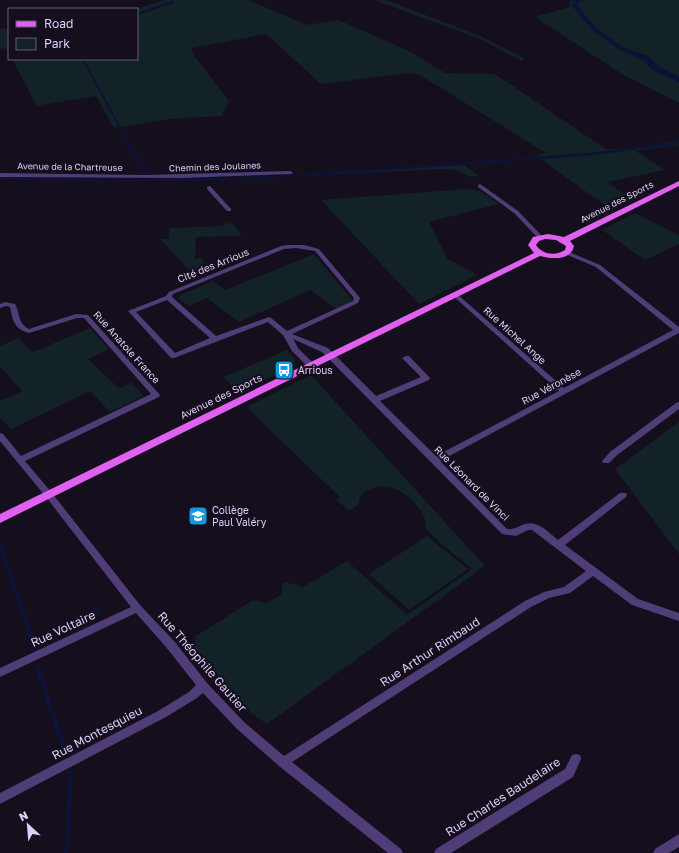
<svg xmlns="http://www.w3.org/2000/svg" width="679" height="853" font-family="'Golos Text',sans-serif">
	<rect width="100%" height="100%" fill="#150e1d"/>
	<!-- green -->
	<path fill="#122227" d="M164,0h85l58,25 32,-5 72,32 34,21 50,1 111,75 24,-1 49,-7v4l-43,6 29,19 -57,12 24,18 -22,9 -75,-54 11,-2 -126,-78 -12,-2 -87,11 -55,-50 -74,14 1,6 36,47 -7,15 -53,3 -55,9 -18,-32 -59,10 -25,-47h125l-1,-50z
		M374,0h12l92,35 46,23 -2,3 -42,-22z
		M571,0h108v79l-4,1 4,2v21l-57,-29 -87,-57 35,-10 -1,-4z
		M9,28v26l-3,-6 -6,1v-20z
		M464,165l15,11 -9,1 -14,-7 -14,-1 -144,7 -1,-1z
		M467,189l13,2 19,13 -70,18 18,36 30,17 -58,29 -98,-104z
		M635,213l44,22v9l-34,16 -43,-30z
		M232,223l10,13 -46,1 -1,22h8l1,13 -12,1 -32,-34h9v-11l56,-2v-2z
		M314,254l38,46 -2,3 -14,6 -26,-19 -71,32 -32,-24 -18,8 -11,-8 2,-3 33,-14 12,9z
		M90,328l19,21 -21,10 31,29 12,-5 13,13 -34,16 -20,-21 -79,38 -11,-11v-17l22,-10 -22,-25v-20l18,-8 15,14z
		M287,350l8,9v7l-57,26 -15,-15z
		M311,375l174,191 -218,158 -16,-11 -56,-65 1,-12 57,-36 14,3 15,-9v-9l3,-3 18,5 44,-26 60,54 65,-46c-13,-12 -33,-25 -44,-38 -3,-4 -2,-10 -4,-15 -2,-3 -5,-8 -7,-10 -11,-14 -31,-26 -49,-16 -6,3 -9,6 -9,14l-9,7 -14,-11 4,-3 -94,-90z
		M679,422v132l-64,-85z
		M427,536l41,33 -59,41 -40,-36z"/>
	<!-- water -->
	<path fill="#0d1237" d="M297,175l1,1 -91,5 -102,1 1,-2 103,-2z
		M96,607l5,8 -20,9 -5,-8z"/>
	<g fill="none" stroke-linecap="round" stroke-linejoin="round">
		<!-- stream-far3 -->
		<path stroke="#0d1237" stroke-width="2" d="M137,14l36,-12
			M83,59l36,67
			M120,129l7,11"/>
		<!-- stream-far2 -->
		<path stroke="#0d1237" stroke-width="2.5" d="M126,139l22,36
			M294,176l297,-22 88,-11
			M0,178l109,3"/>
		<!-- stream-far1 -->
		<path stroke="#0d1237" stroke-width="3.5" d="M0,546l3,7"/>
		<!-- stream -->
		<path stroke="#0d1237" stroke-width="4.5" d="M2,552l25,70 6,29
			M37,666l29,88
			M65,853l3,-12 2,-70"/>
		<!-- canal -->
		<path fill="#0d1237" fill-rule="evenodd" d="M575,0h6l-4,5 20,24 27,19 25,8 9,10 21,11v5l-27,-12 -9,-10 -23,-10 -27,-19 -22,-26z"/>
		<!-- street -->
		<path fill="#4f3d78" fill-rule="evenodd" d="M290,171l3,2 -1,1 -111,4 -181,-1v-4l145,2z
			M480,184l38,27 24,25v2h-4l-24,-25 -36,-26v-2z
			M209,186l2,1 20,22v2h-4l-20,-22v-2z
			M288,245h16l15,4 41,49 -2,5 -66,31 36,14 48,48 45,-19 -19,-19 4,-2h3l21,22 -1,2 -49,21 56,55 123,-65 -107,-96 -1,-1 1,-1h4l108,95 109,-58 -77,-63 -31,-13v-2h4l31,13 79,62v6l-239,128 67,68c8,1 11,-3 18,-5 13,-4 24,9 33,16l62,-47h6l1,2 -1,2 -61,48 73,54 41,14v8l-47,-16 -39,-29 -23,17 -21,5 -18,9 -239,155 109,87 2,4h-15l-109,-87 -43,-38 -33,-35 -6,5 -31,19 -166,87v-11l158,-82 31,-19 7,-7 -30,-38 -30,-34 -136,64v-9l131,-61 -85,-110 -46,-56v-8l3,1 18,22 130,-62 -67,-76h-7l-48,15c-15,-4 -16,-12 -19,-26l-4,-1 -6,2v-4l5,-2 10,2c5,9 3,20 14,25l47,-15 12,1 72,80 -1,2 -134,64 27,32 88,112 34,36 33,42 37,39 40,34 241,-155 19,-9 20,-5 22,-16 -54,-41h-4l-12,6 -14,-2 -180,-182 -29,-13 5,9 17,17 -1,2h-6l-16,-16 -9,-16 -15,-13 -94,36h-3l-43,-47 38,-15 3,-4 112,-46zM296,248l19,3 39,47 -1,3 -66,30 -16,-13 -2,-1 -53,19 -44,-39 1,-3 111,-45zM167,300l43,38 -35,15 -39,-41z
			M679,402v7l-63,47 -7,7h-6l-1,-2 8,-9 66,-49z
			M576,754l4,1 1,4 -8,18 -122,76h-17l2,-4 129,-80 7,-14z
			M679,834v13l-10,6h-16l2,-4z"/>
		<!-- primary -->
		<path fill="#e060f0" fill-rule="evenodd" d="M679,181v5l-109,55 4,5c-3,15 -23,13 -34,10l-540,267v-9l534,-261 -6,-8 5,-8 15,-3 16,3zM545,239l11,1 10,6 -1,4c-9,6 -23,5 -29,-5l3,-4z"/>
	</g>
	<!-- icons -->
	<defs>
		<symbol id="bus-square" viewBox="-11 -11 22 22"><rect x="-9" y="-9" width="18" height="18" rx="4" fill="#1597e0" stroke="#150e1d"/><path d="M-5-6H5V4H4V6H2V4H-2V6H-4V4H-5ZM-3.5-4V0h7V-4ZM-3.5 1.2v1.5H-2V1.2ZM2 1.2v1.5H3.5V1.2Z" fill="#fff"/></symbol>
		<symbol id="school-square" viewBox="-11 -11 22 22"><rect x="-9" y="-9" width="18" height="18" rx="4" fill="#1597e0" stroke="#150e1d"/><path d="M0-5L7-2L0 1L-7-2ZM-4 1L0 2.5L4 1V4Q0 6-4 4Z" fill="#fff"/></symbol>
	</defs>
	<g fill-rule="evenodd">
		<use href="#bus-square" x="273" y="359" width="22" height="22"/>
		<use href="#school-square" x="187" y="505" width="22" height="22"/>
	</g>
	<g text-anchor="middle" stroke-width="4" stroke-linejoin="round" paint-order="stroke">
		<!-- far-street labels -->
		<g font-size="9" fill="#dfcffa" stroke="#150e1d">
			<text transform="translate(70 167) rotate(1)" y="3">Avenue de la Chartreuse</text>
			<text transform="translate(215 167) rotate(-2)" y="3">Chemin des Joulanes</text>
			<text transform="translate(617 202) rotate(-27)" y="3">Avenue des Sports</text>
		</g>
		<!-- street labels -->
		<g font-size="10" fill="#dfcffa" stroke="#150e1d">
			<text transform="translate(213 265) rotate(-22)" y="4">Cité des Arrious</text>
			<text transform="translate(515 335) rotate(42)" y="4">Rue Michel Ange</text>
			<text transform="translate(127 347) rotate(48)" y="4">Rue Anatole France</text>
			<text transform="translate(551 386) rotate(-28)" y="4">Rue Véronèse</text>
			<text transform="translate(221 396) rotate(-26)" y="4">Avenue des Sports</text>
			<text transform="translate(472 483) rotate(45)" y="4">Rue Léonard de Vinci</text>
		</g>
		<!-- poi labels -->
		<g font-size="10" fill="#dfcffa" stroke="#150e1d" text-anchor="start">
			<text x="298" y="374">Arrious</text>
			<text x="212" y="514">Collège<tspan x="212" dy="12">Paul Valéry</tspan></text>
		</g>
		<!-- near-street labels -->
		<g font-size="12" fill="#dfcffa" stroke="#150e1d">
			<text transform="translate(63 629) rotate(-25)" y="4">Rue Voltaire</text>
			<text transform="translate(430 652) rotate(-33)" y="4">Rue Arthur Rimbaud</text>
			<text transform="translate(202 662) rotate(49)" y="4">Rue Théophile Gautier</text>
			<text transform="translate(97 733) rotate(-28)" y="4">Rue Montesquieu</text>
			<text transform="translate(503 797) rotate(-33)" y="4">Rue Charles Baudelaire</text>
		</g>
	</g>
	<!-- legend -->
	<rect x="8" y="8" width="130" height="52" fill="#150e1d" stroke="#665b75"/>
	<rect x="16" y="21" width="20" height="6" fill="#e060f0" stroke="#665b75"/>
	<text x="44" y="28" font-size="12" fill="#dfcffa">Road</text>
	<rect x="16" y="38" width="20" height="12" fill="#122227" stroke="#665b75"/>
	<text x="44" y="48" font-size="12" fill="#dfcffa">Park</text>
	<!-- north arrow -->
	<g transform="translate(28 825) rotate(334)" stroke="#150e1d" stroke-width="3" paint-order="stroke">
	<path d="M0-3L7 15L0 10L-7 15Z" fill="#dfcffa"/>
	<text y="-6" font-size="11" font-weight="bold" text-anchor="middle" fill="#dfcffa">N</text>
	</g>
</svg>
